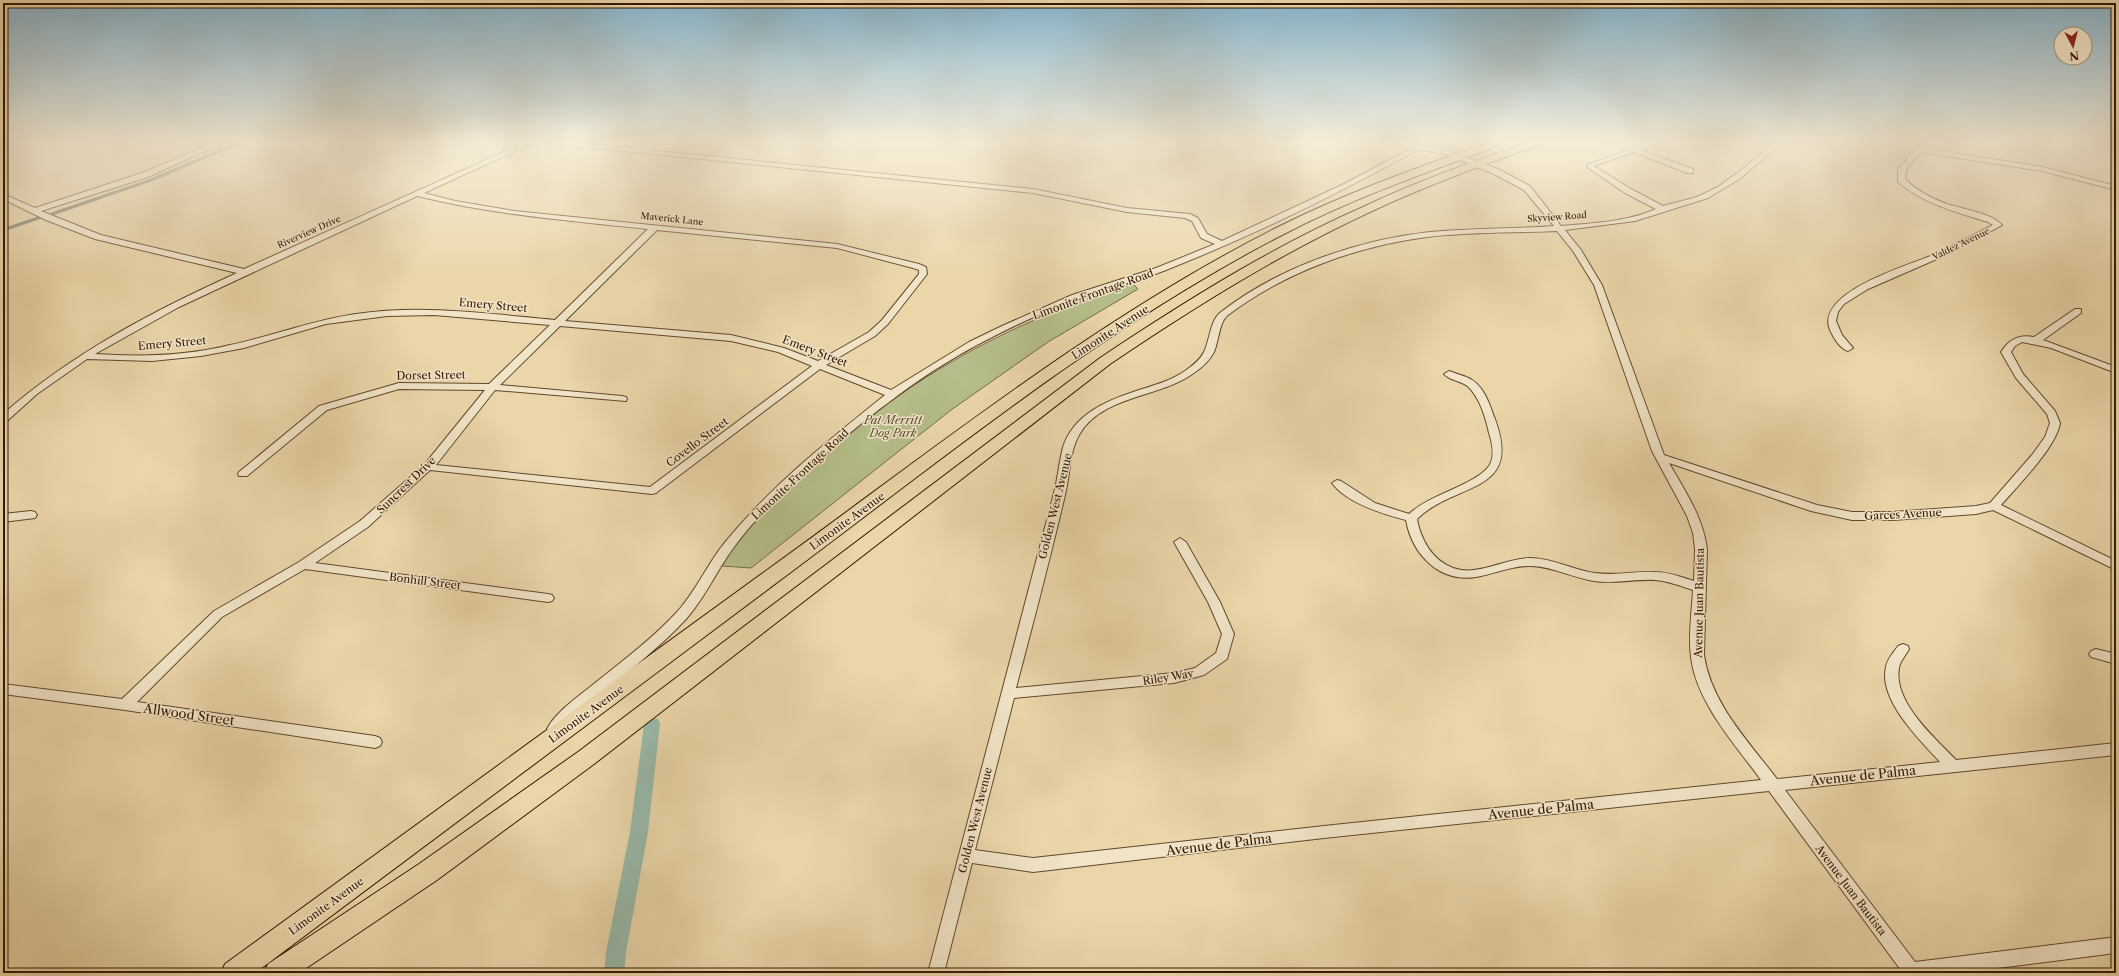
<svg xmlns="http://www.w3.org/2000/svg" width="2119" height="976" font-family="'Libre Caslon Text',serif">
	<rect width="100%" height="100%" fill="#ead6a9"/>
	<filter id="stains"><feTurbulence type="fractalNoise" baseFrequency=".005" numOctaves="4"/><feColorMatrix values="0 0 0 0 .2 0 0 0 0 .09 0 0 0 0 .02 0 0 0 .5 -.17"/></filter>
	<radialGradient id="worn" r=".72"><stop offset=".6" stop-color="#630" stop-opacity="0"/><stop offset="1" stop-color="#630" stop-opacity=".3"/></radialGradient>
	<!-- green -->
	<path fill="#b5be8a" stroke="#746c46" d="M1132,283l6,6 -90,53 -97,68 -200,158 -29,-2c19,-35 50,-64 80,-91 26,-23 52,-47 81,-68 75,-56 160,-95 249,-124z"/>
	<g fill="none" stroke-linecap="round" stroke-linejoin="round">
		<!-- stream -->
		<path stroke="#6f7967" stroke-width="3" d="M52,214l99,-34 92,-39
			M3,230l38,-13"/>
		<!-- canal -->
		<path fill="#98b9aa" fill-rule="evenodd" d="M652,718l6,1 2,5 -12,108 -22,120 -2,21h-20l2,-21 24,-120 14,-108 2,-5z"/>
		<defs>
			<path id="street" d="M219,141h8l-79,36 -107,34 60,24 143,34 284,-128h8l-1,1 -111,51 31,8 59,10 323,33 82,20 7,3 1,7 -39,50 -13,12 -49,29 65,25 78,-48 33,-16 70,-31 84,-27 59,-24 -14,-6 -9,-17 -7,-3 -58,-6 -94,-19 -459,-47 -16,-4 -1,-1 476,48 94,19 63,6 8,4 9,16 15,7 124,-58 70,-37h13l17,4 52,19 32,17 31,40c32,-3 66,-4 95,-17l-31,-16 -38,-26v-2l66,-24h8l-1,1 -20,8 53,19v4h-6l-53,-21 -40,14 37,23 32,17 34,-9 21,-10 26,-19 32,-27h7l-42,37 -33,20 -73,23 -70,9 16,20 21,35 62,170 153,50 35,7h41l83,-6 14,-3 42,-48 13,-18 5,-14 -3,-9 -31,-36 -15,-26c8,-13 18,-18 33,-15l41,-28h6v4l-38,27 73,27v6l-65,-25 -29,-6 -7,4 -4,6 12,22 32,37 5,12c-3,23 -43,64 -59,82l115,56v9l-123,-60 -17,4 -83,6h-41l-41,-9 -142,-48c16,28 34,54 38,86l-3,106c7,48 44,86 73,124l163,-17c-20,-22 -62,-62 -54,-95 1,-8 8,-15 12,-21l5,-2 5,2 1,3c-3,6 -9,12 -10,19 -6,34 36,70 57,92l160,-17v12l-331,35 130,172 201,-25v16l-158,20h-55l-134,-182 -445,47 -291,34 -61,-9 -28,110h-16l126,-480c4,-15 5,-31 9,-46 11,-33 43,-46 73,-56 16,-5 34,-10 49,-20 7,-5 15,-11 19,-19 6,-12 6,-32 17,-40 58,-45 136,-72 209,-80 41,-4 82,-3 124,-6l-30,-36 -32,-17 -50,-20 -25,-3c-81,45 -165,86 -251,120 -28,11 -58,18 -87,29 -35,12 -70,29 -102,46 -62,33 -117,78 -169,124 -26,24 -53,49 -74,78 -17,23 -28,49 -47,71 -31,34 -70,62 -106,91 -9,8 -19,28 -32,24l-2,-4c9,-17 28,-30 43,-42 30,-24 61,-47 87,-75 20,-22 31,-50 50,-72 46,-56 102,-100 158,-145l-65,-26 -164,124 -4,1 -222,-24 -62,57 -53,36 233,31 4,1 2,3 -2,3 -4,1 -243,-33 -83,48 -85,85 238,34 5,2 2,4 -2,4 -5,2 -250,-38 -122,-16v-10l119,15 92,-88 85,-49 61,-41 64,-56 61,-75 -86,-1 -72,21 -80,66h-8l-1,-2 1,-2 80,-66 80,-23 90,1 61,-59 -116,-10 -47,1 -61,8 -82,24 -43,8 -49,5 -65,-2 -50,35 -30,27 -4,1v-8c70,-61 150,-103 234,-141l-142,-34 -49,-19 -43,-21v-5l32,14 107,-35zM417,196c77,19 154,25 231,33l-93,91c-66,-6 -133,-16 -199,-6 -43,6 -83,22 -126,31 -44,11 -90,12 -135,9l84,-47zM657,230l180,18 76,20 6,2v4l-37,46 -13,12 -51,29 -34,-13 -53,-13 -166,-14zM1557,231l16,20 21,34 58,166 35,65 6,17 2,16 -1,32c-13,-4 -25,-9 -38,-9 -21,-1 -41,4 -61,1 -22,-3 -42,-15 -65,-15 -25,0 -53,19 -77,10 -21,-8 -32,-28 -36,-49 39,-38 106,-24 78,-100 -5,-13 -10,-31 -23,-39 -6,-4 -13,-5 -20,-8l-3,-1 -5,3c7,8 21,6 28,17 9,11 14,28 17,42 3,9 6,24 0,33 -14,19 -59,28 -80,48l-34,-11 -34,-22 -4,-1 -5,3c14,20 51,31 74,37 6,34 33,63 70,57 19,-3 37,-12 56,-11 22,1 41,12 62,15 20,3 41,-2 61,-1 13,1 26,6 38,10 -1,21 -5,45 -2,67 5,45 44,87 70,123l-437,46 -291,32 -58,-8 39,-152 160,-15 30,-8 23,-16 7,-25 -14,-32 -34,-60 -6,-4 -6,4 34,60 14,32 -6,19 -21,15 -21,5 -158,15c17,-64 34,-129 49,-193 5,-19 4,-42 14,-60 22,-39 78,-37 112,-60 9,-6 18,-13 23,-23 5,-11 5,-30 14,-37 57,-43 129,-69 199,-78 43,-5 87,-4 130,-6zM560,326l171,15 47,11 34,14 -162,121 -214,-22 59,-75 131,11 1,-2 -1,-2 -4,-1 -122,-11z
				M1865,141h13l164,26 74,19v4l-74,-19 -121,-19 -15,18 -1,9c12,12 26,19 42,25 16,5 44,9 55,21l-56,30 -78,34 -24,15 -6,8 -2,9 6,14 11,13 -5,3c-7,-2 -13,-11 -16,-17 -24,-40 75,-68 101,-79 20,-9 40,-20 60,-30l-5,-3c-32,-10 -64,-18 -90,-40v-12l16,-20z
				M31,511l4,1 2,3 -2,3 -32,4v-8z
				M2096,649l20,5v10l-25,-7 -2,-3 2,-3z"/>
			<path id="primary" d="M1493,141h14l-1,2c-76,28 -153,55 -224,92 -180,93 -338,223 -499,343 -176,132 -352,263 -528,395h-34l4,-9c183,-133 366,-266 549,-399 162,-117 321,-245 500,-336 71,-36 145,-62 219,-88z
				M1532,141h14l-1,2c-59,21 -118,42 -175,69 -91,42 -177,96 -260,152l-516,400 -157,116 -138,93h-35l4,-9 151,-100 159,-112 522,-394c84,-56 170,-110 263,-151 55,-26 112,-46 169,-66z"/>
		</defs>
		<!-- street casing -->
		<use href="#street" stroke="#60482c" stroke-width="2"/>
		<!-- primary casing -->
		<use href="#primary" stroke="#321903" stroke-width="2"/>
		<!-- street -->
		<use href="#street" fill="#f1e4c7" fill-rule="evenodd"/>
		<!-- primary -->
		<use href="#primary" fill="#ead6a9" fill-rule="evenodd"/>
	</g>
	<!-- sky -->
	<linearGradient id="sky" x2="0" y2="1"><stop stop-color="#88b6cf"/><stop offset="0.51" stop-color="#f6edd8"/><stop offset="1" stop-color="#f6edd8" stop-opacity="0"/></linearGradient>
	<rect width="2119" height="277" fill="url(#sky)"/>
	<g text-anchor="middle" stroke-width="3" stroke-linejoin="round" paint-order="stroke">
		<!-- far-street labels -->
		<g font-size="9" fill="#321903" stroke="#f1e4c7">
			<text transform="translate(1557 217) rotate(-4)" y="3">Skyview Road</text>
			<text transform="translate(672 219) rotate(6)" y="3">Maverick Lane</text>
			<text transform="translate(309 232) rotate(-24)" y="3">Riverview Drive</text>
			<text transform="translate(1961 244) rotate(-26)" y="3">Valdez Avenue</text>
		</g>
		<!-- street labels -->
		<g font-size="11" fill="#321903" stroke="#f1e4c7">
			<text transform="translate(1093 294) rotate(-20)" y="4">Limonite Frontage Road</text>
			<text transform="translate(493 305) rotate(5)" y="4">Emery Street</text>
			<text transform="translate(1110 332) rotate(-33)" y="4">Limonite Avenue</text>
			<text transform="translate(172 343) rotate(-5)" y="4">Emery Street</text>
			<text transform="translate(815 351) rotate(21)" y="4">Emery Street</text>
			<text transform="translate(431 375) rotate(-1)" y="4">Dorset Street</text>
			<text transform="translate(697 442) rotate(-37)" y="4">Covello Street</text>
			<text transform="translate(800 474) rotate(-43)" y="4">Limonite Frontage Road</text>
			<text transform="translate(406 485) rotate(-44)" y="4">Suncrest Drive</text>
			<text transform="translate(1055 506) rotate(-76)" y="4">Golden West Avenue</text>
			<text transform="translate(1903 514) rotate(-3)" y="4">Garces Avenue</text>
			<text transform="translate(847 521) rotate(-36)" y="4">Limonite Avenue</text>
			<text transform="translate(425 581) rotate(7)" y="4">Bonhill Street</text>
			<text transform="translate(1699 603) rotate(-89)" y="4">Avenue Juan Bautista</text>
			<text transform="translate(1168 677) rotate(-9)" y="4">Riley Way</text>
			<text transform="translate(586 714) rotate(-36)" y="4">Limonite Avenue</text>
			<text transform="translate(975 820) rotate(-76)" y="4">Golden West Avenue</text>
			<text transform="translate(1851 890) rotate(53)" y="4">Avenue Juan Bautista</text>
			<text transform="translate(326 906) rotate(-36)" y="4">Limonite Avenue</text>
		</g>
		<!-- park labels -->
		<g font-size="11" font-style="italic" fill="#594b2c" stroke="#f1e4c7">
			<text x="893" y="424">Pat Merritt<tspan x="893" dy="13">Dog Park</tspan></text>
		</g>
		<!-- near-street labels -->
		<g font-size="13" fill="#321903" stroke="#f1e4c7">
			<text transform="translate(189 714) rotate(8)" y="5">Allwood Street</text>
			<text transform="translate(1863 775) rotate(-6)" y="5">Avenue de Palma</text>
			<text transform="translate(1541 809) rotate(-6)" y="5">Avenue de Palma</text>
			<text transform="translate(1219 844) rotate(-7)" y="5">Avenue de Palma</text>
		</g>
	</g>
	<!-- margin -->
	<rect width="2119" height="976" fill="none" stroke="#ead6a9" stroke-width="16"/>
	<rect x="4" y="4" width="2111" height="968" fill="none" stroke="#321903" stroke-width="2"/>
	<rect x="8" y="8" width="2103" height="960" fill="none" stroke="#321903"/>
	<!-- north arrow -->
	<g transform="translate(2073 46) rotate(173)"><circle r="19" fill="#f1e4c7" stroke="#a59379"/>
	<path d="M0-3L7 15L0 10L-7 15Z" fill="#8f2418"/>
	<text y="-6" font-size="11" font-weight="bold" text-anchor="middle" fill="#321903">N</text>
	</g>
	<rect width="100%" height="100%" filter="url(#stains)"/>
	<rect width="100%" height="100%" fill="url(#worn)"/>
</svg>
